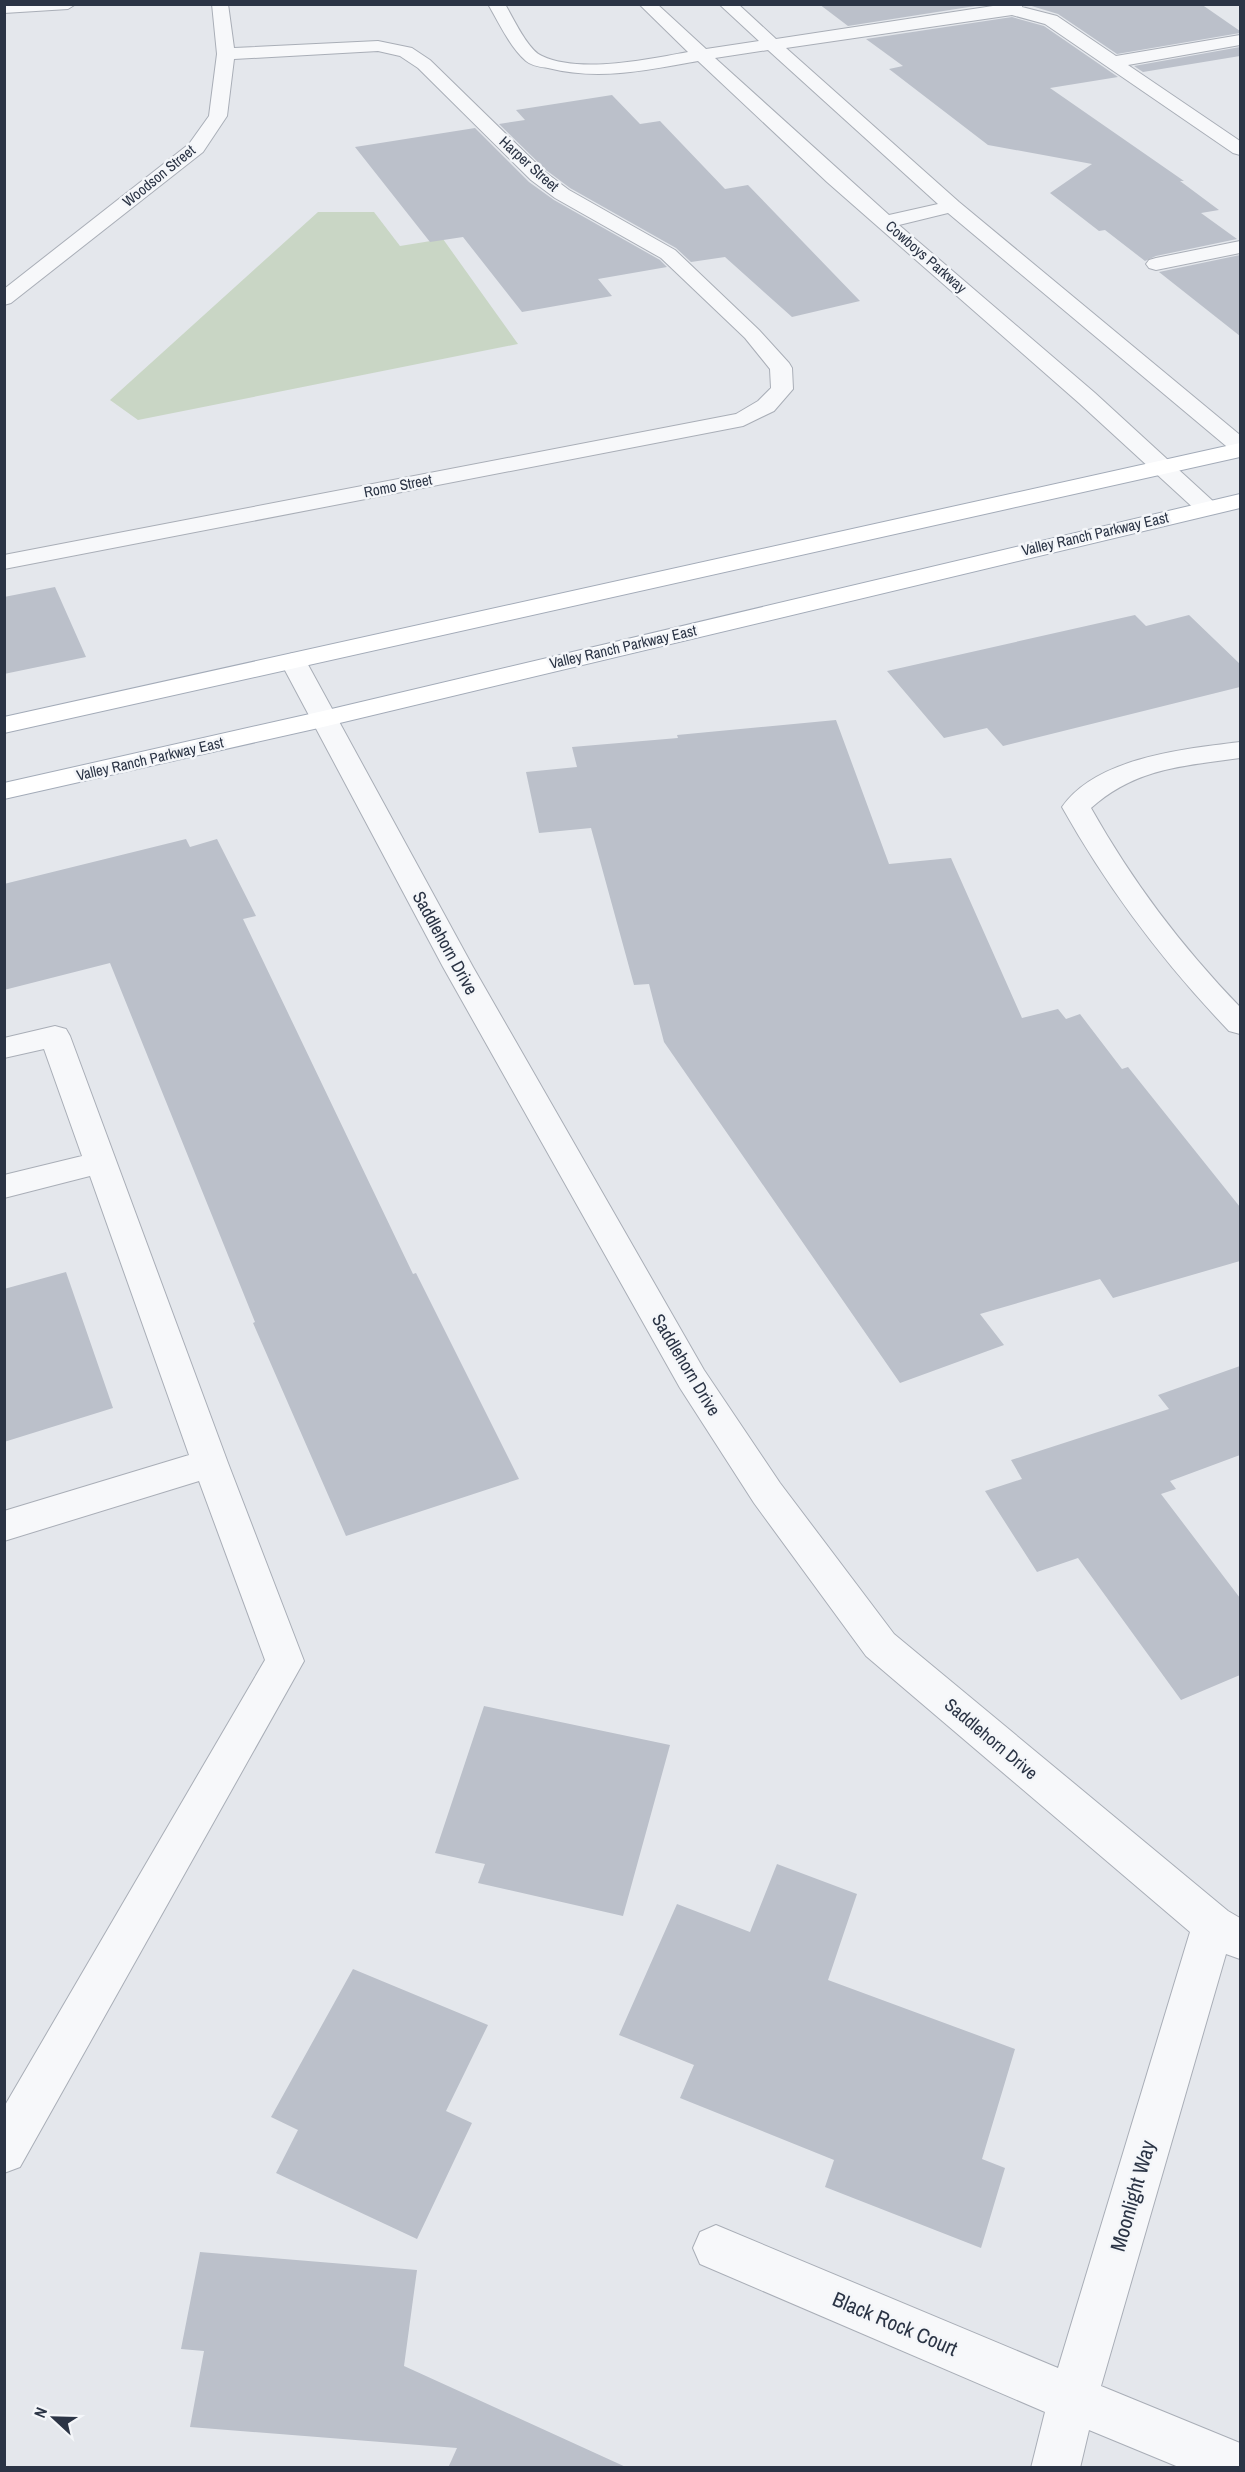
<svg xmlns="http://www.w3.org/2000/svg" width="1245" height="2472" font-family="'Archivo Narrow',sans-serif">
	<rect width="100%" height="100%" fill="#e4e7ec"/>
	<!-- green -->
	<path fill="#c9d6c5" d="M318,212h56l26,34 43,-7 75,105 -380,76 -28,-20z"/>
	<!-- building -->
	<path fill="#bbc0ca" d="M819,4h169l-140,22z
		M1025,4h176l39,27v2l-123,21 -59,-40z
		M1012,17l32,9 74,51 -68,11 134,93h-4l39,29 -18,3 36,26 -81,17 -11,5 -40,-31 -6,1 -49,-38 42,-29 -104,-19 -99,-76 14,-3 -37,-27z
		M1240,47v9l-97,16 -9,-6z
		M612,95l28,29 20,-3 65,68 23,-4 112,116 -68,16 -67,-60 -34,5 -15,-14 -106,-60 -24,-18 -47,-46 26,-4 -9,-10z
		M475,128l54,54 25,18 106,60 7,7 -69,12 14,17 -90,16 -59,-75 -33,5 -75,-95z
		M1240,255v81l-81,-64z
		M55,587l31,70 -82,17v-77z
		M1135,615l11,11 43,-11 51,49v23l-237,59 -16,-18 -43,10 -57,-67z
		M836,720l53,144 62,-6 71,160 36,-9 8,10 14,-5 42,55 6,-2 112,140v54l-127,37 -13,-19 -120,35 24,31 -104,38 -236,-341 -15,-58 -15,1 -43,-157 -52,5 -13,-61 51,-5 -5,-20 106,-9 -1,-3z
		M186,839l4,8 27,-8 39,77 -13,3 170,355 3,-1 103,206 -173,57 -93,-213 2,-1 -145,-359 -106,27v-106z
		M66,1272l47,136 -109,34v-153z
		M1240,1366v89l-70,26 6,8 -15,5 79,104v77l-59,25 -103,-142 -41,14 -52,-81 37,-12 -11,-19 158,-51 -11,-14z
		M484,1706l186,39 -47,171 -145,-33 7,-19 -50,-11z
		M777,1864l80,30 -29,86 187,69 -33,110 23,9 -24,80 -156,-61 9,-27 -154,-62 14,-33 -75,-30 58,-131 73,28z
		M353,1969l135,56 -42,86 26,12 -55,116 -141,-66 22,-43 -27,-13z
		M200,2252l217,18 -13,96 224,102h-180l9,-20 -267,-21 14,-76 -23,-2z"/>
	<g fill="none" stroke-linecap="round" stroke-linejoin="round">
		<defs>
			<path id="minor" d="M4,4h72l-8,5 -64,4z
				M212,4h16l6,44 144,-7 34,7 18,12 115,112 24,18 106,60 84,80 30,33 3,5 1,21 -19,22 -31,15 -739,143v-14l732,-141 22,-13 13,-13 -1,-19 -25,-31 -84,-80 -106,-60 -24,-18 -113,-112 -18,-12 -22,-5 -144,8 -7,57 -24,36 -192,151 -7,2v-16l185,-145 20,-28 8,-62z
				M488,4h17c8,14 23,46 37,52 38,18 107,3 146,-4l-49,-48h18l49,45 53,-8 -40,-37h19l38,35 230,-35h17l-1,3 35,9 59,40 124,-21v10l-112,20 112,76v14l-7,-2 -188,-129 -33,-9 -226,33 173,154 281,233v18l-8,-2 -284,-238 -49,12 196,168 120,110 4,5 -4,5 -8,2 -8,-2 -120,-110 -252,-221 -129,-121c-50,9 -99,20 -150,7 -7,-1 -16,-2 -22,-7 -16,-14 -27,-38 -38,-57zM768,50l170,154 -49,11 -174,-157z
				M1240,241v12l-84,17 -7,-2 -3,-4 3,-4 7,-2z
				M293,653l9,3 4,5 167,306 231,403 76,113 114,151 334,277 12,7v41l-14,-5 -125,432 139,57v25h-59l-92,-38 -9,38h-49l14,-56 -345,-148 -7,-16 7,-16 16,-7 342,143 132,-436 -324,-276 -112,-153 -74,-115 -237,-421 -163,-306 4,-5z
				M1240,742v16c-57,8 -104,10 -149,50 41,73 91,139 149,199v27l-11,-3c-65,-68 -121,-142 -167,-224 35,-50 123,-58 178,-65z
				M55,1026l11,3 4,7 158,427 76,198 -284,506 -16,6v-66l261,-447 -66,-179 -195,60v-30l185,-56 -99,-279 -86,22v-23l78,-19 -38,-107 -40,9v-20z"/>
			<path id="major" d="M1240,443v14l-1236,276v-16z
				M1240,494v14l-917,219 -319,72v-16l319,-72z"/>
		</defs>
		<!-- minor casing -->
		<use href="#minor" stroke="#a9aeb7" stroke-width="2"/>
		<!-- major casing -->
		<use href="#major" stroke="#a3abb8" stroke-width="2"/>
		<!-- minor -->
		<use href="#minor" fill="#f7f8fa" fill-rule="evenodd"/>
		<!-- major -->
		<use href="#major" fill="#fff" fill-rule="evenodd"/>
	</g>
	<g text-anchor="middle" stroke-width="5" stroke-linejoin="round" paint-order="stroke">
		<!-- far-street labels -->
		<g font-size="15" fill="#2b3445" stroke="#f4f6f9">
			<text transform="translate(529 164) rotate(42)" y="5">Harper Street</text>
			<text transform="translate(159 176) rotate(-39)" y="5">Woodson Street</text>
			<text transform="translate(926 257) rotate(41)" y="5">Cowboys Parkway</text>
			<text transform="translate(398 486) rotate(-11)" y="5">Romo Street</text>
			<text transform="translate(1095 534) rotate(-13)" y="5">Valley Ranch Parkway East</text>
			<text transform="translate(623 647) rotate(-13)" y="5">Valley Ranch Parkway East</text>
			<text transform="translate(150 759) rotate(-13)" y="5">Valley Ranch Parkway East</text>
		</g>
		<!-- street labels -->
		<g font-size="18" fill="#2b3445" stroke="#f4f6f9">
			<text transform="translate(445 943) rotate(61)" y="6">Saddlehorn Drive</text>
			<text transform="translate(686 1365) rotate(59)" y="6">Saddlehorn Drive</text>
			<text transform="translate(991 1739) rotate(40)" y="6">Saddlehorn Drive</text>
		</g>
		<!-- near-street labels -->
		<g font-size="21" fill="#2b3445" stroke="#f4f6f9">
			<text transform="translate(1133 2196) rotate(-74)" y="7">Moonlight Way</text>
			<text transform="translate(895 2324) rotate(23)" y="7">Black Rock Court</text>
		</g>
	</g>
	<!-- border -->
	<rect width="1245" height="2472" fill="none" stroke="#2b3445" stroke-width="12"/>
	<!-- north arrow -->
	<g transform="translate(54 2418) rotate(292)" stroke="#f4f6f9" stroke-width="4.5" paint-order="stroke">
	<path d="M0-4.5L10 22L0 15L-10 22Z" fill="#2b3445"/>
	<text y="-9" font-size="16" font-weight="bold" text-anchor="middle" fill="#2b3445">N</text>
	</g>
</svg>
